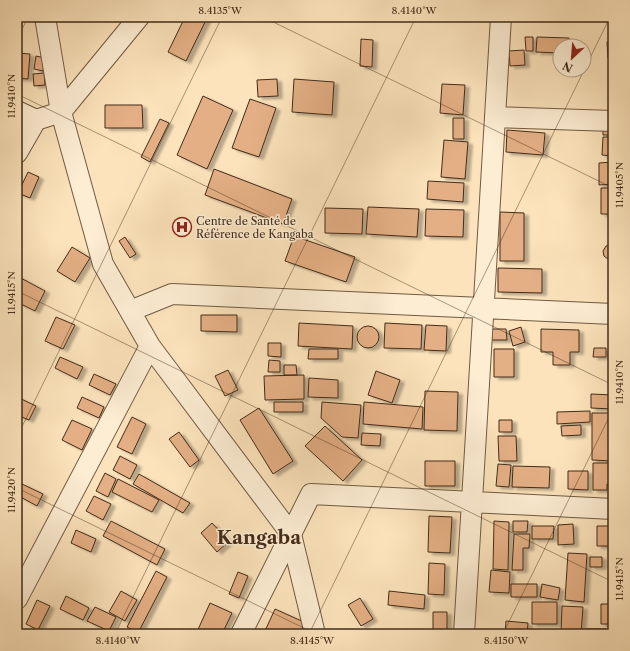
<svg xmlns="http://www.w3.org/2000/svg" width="630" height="651" font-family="'Libre Caslon Text',serif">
	<defs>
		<filter id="shadow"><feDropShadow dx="4.5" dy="2.5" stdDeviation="1" flood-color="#0004"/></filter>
	</defs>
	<rect width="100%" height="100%" fill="#fce3bb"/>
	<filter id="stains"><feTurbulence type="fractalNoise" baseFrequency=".005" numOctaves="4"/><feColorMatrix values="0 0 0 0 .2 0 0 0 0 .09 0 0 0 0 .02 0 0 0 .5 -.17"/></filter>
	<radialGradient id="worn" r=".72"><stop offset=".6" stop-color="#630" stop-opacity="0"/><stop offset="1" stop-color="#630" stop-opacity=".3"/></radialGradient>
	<!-- building -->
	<path fill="#e4af84" stroke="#422c19" filter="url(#shadow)" d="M185,17h20l2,1 -21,43 -18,-9z
		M525,37h8v14h-7z
		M537,37l32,1v8h-9v7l-24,-1z
		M361,39l12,1 -1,27 -12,-1z
		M607,42h6v16h-5z
		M524,50l1,15 -15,1 -1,-15z
		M17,53l13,1 -2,25 -11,-1z
		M36,56l9,2 -2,13 -9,-2z
		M44,73l1,12 -11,1 -1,-12z
		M277,79l1,17 -20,1 -1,-17z
		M294,79l40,3 -2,33 -40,-3z
		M442,84l23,1 -2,30 -23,-2z
		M203,96l30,14 -26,59 -30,-14z
		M250,99l26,9 -17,49 -27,-9z
		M105,105h37l1,23h-38z
		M453,118h11v21h-11z
		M160,119l9,4 -19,39 -9,-5z
		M603,123l10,1v11h-10z
		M507,130l38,3 -2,22 -37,-3z
		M603,137h10v19l-11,-1z
		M444,140l24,2 -3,37 -24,-2z
		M612,162l1,22 -14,1v-22z
		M214,169l78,30 -9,25 -78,-29z
		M28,172l11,5 -9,21 -12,-5z
		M428,181l36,2 -1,19 -36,-3z
		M601,188h12v26h-12z
		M368,207l51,2 -2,28 -51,-3z
		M325,208l38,1 -1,25 -37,-1z
		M426,209l38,1 -1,27 -38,-1z
		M500,212l24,1v48h-24z
		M294,236l61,21 -9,25 -61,-21z
		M125,237l11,17 -6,4 -11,-17z
		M611,245l2,1v12l-5,1 -4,-3 -1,-5 3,-5z
		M72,247l18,11 -15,24 -18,-11z
		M498,268l44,1v24l-44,-1z
		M17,276l28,15 -10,20 -18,-9z
		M201,315h36v17l-36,-1z
		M56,317l19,8 -12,24 -18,-8z
		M299,323l54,3 -1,23 -54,-3z
		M385,323l37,2 -1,24 -37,-1z
		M426,325l21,1 -1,25 -22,-1z
		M357 337a11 11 0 1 1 22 0a11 11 0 1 1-22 0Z
		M521,327l4,15 -12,4 -4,-15z
		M487,329h19l1,11h-19z
		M541,329l38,1v22h-9v13h-17v-13h-12z
		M611,331h2v13h-2z
		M268,343h13v14l-13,-1z
		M594,348h12v9h-13z
		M309,349h29v10h-30z
		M494,349h20v28h-20z
		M60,357l23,10 -6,12 -22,-11z
		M269,360l11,1v11h-12z
		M284,365h12l1,10h-13z
		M228,370l10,20 -13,6 -10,-20z
		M376,371l24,9 -8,23 -24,-8z
		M94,374l22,10 -6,11 -21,-10z
		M304,375v24l-39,1 -1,-24z
		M309,378l29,2v18l-30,-1z
		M425,391l33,1 -1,39 -33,-1z
		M591,394l22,1v14l-22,-1z
		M17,397l19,9 -7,14 -12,-5z
		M82,397l22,10 -5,11 -22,-10z
		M274,402h29v10h-29z
		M322,402l39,3 -3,33 -16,-1 -21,-19z
		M364,402l59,5 -1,22 -59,-5z
		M259,408l34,53 -20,13 -33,-54z
		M590,411v11l-33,2v-12z
		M592,413h21l-1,48 -20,-1z
		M132,417l14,7 -14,30 -15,-7z
		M72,420l20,9 -10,21 -20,-10z
		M499,420h13v12h-13z
		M581,425v10l-19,1 -1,-10z
		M325,426l37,34 -19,21 -38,-35z
		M179,432l20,28 -9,7 -21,-28z
		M362,433l19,1 -1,12 -19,-1z
		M498,436h18l1,25h-18z
		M120,456l17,9 -7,14 -17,-9z
		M425,461h30v25h-30z
		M593,463h19v20l-5,1v6h-14z
		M498,464l13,1 -2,22 -13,-1z
		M513,466l37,1 -1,21 -37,-1z
		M568,471h20v19l-20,-1z
		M105,473l11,6 -8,18 -12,-6z
		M139,474l51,29 -7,10 -50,-29z
		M118,479l41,21 -7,12 -40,-20z
		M22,484l21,10 -6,12 -20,-11z
		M94,496l17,8 -8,16 -17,-9z
		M429,516l23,1 -2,36 -22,-1z
		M111,521l54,28 -8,16 -54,-29z
		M494,521l15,1 -1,48 -15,-1z
		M513,521h15l-1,11h-14z
		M212,523l17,18 -12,11 -16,-19z
		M573,524l1,20 -16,1v-20z
		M532,526h22l-1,13h-21z
		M597,526h16v20h-16z
		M76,530l20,9 -5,13 -20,-9z
		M514,534h16l-1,14h-6v22h-11z
		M611,548h2v10h-2z
		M568,553l19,1 -3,48 -19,-2z
		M590,557h12v10h-12z
		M429,563l16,1 -1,31 -16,-1z
		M491,570l19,2 -1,21 -20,-1z
		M156,571l11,6 -29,56 -11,-6z
		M238,572l10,4 -9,22 -10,-4z
		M511,584h26v13h-26z
		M542,584l18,4 -2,12 -18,-3z
		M121,591l16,9 -12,21 -16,-9z
		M389,591l36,4 -1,14 -36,-4z
		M66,596l23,12 -6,12 -23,-11z
		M360,598l13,21 -12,7 -13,-21z
		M37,600l13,6 -12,24 -12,-6z
		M532,602h25v22h-25z
		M210,603l22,10 -10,21h-26z
		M601,604h12v28h-3v-8h-9z
		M562,606l21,1 -2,27h-20z
		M95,607l21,10 -7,14 -22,-10z
		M275,609l31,14 -5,11h-31l-5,-3z
		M433,612h14v20l-14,-1z
		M506,621l22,2 -1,11h-22z
		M586,629h20v5h-20z"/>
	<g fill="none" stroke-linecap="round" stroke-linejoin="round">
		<defs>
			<path id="minor" d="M45,17l16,95 42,152 47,82 141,188 24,100
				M17,111l19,9 25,-8 78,-95
				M495,117l118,4
				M17,153l19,-33
				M130,311l42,-17 441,20
				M17,599l133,-253
				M241,634l70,-140 302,15
				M464,634l37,-617"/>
		</defs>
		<!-- minor casing -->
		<use href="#minor" stroke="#705a42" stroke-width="22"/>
		<!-- minor -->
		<use href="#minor" stroke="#fdedd3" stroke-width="20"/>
	</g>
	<!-- ticks -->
	<path fill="none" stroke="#422c19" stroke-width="1" stroke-opacity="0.45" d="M263,17l350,171M17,40l11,-23M17,94l596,291M17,291l596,291M17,437l205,-420M17,488l299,146M115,634l301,-617M309,634l301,-617M503,634l110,-225"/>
	<!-- icons -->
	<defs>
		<symbol id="hospital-ring" viewBox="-11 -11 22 22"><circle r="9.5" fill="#fdedd3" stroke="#8f2418" stroke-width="1.5"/><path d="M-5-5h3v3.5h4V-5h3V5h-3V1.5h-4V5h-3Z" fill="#8f2418"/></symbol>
	</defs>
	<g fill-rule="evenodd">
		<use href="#hospital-ring" x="171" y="216" width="22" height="22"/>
	</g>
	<g text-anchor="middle" stroke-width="3" stroke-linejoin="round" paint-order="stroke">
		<!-- poi labels -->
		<g font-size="11" fill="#422c19" stroke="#fdedd3" text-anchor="start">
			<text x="196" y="225">Centre de Santé de<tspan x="196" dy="13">Référence de Kangaba</tspan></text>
		</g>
		<!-- town labels -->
		<g font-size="19" font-weight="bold" fill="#422c19" stroke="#fdedd3">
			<text x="259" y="544">Kangaba</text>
		</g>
	</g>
	<!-- margin -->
	<rect width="630" height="651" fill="none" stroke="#fce3bb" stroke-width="44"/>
	<!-- north arrow -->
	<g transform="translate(572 58) rotate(206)"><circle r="19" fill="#fdedd3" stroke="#b2a089"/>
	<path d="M0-3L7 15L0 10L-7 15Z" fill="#8f2418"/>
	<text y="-6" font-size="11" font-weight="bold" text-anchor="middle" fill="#422c19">N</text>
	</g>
	<rect x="22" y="22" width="586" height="607" fill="none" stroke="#422c19" stroke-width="1.5"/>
	<g font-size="10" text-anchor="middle" fill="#422c19">
		<text x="220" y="14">8.4135°W</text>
		<text x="414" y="14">8.4140°W</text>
		<text transform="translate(11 96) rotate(-90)" y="4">11.9410°N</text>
		<text transform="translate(619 185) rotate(-90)" y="4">11.9405°N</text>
		<text transform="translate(11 293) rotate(-90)" y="4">11.9415°N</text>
		<text transform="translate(619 382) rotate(-90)" y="4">11.9410°N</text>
		<text transform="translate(11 490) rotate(-90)" y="4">11.9420°N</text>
		<text transform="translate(619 579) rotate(-90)" y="4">11.9415°N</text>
		<text x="118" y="644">8.4140°W</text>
		<text x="312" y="644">8.4145°W</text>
		<text x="506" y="644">8.4150°W</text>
	</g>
	<rect width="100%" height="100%" filter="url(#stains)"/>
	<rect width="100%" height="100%" fill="url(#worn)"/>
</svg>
